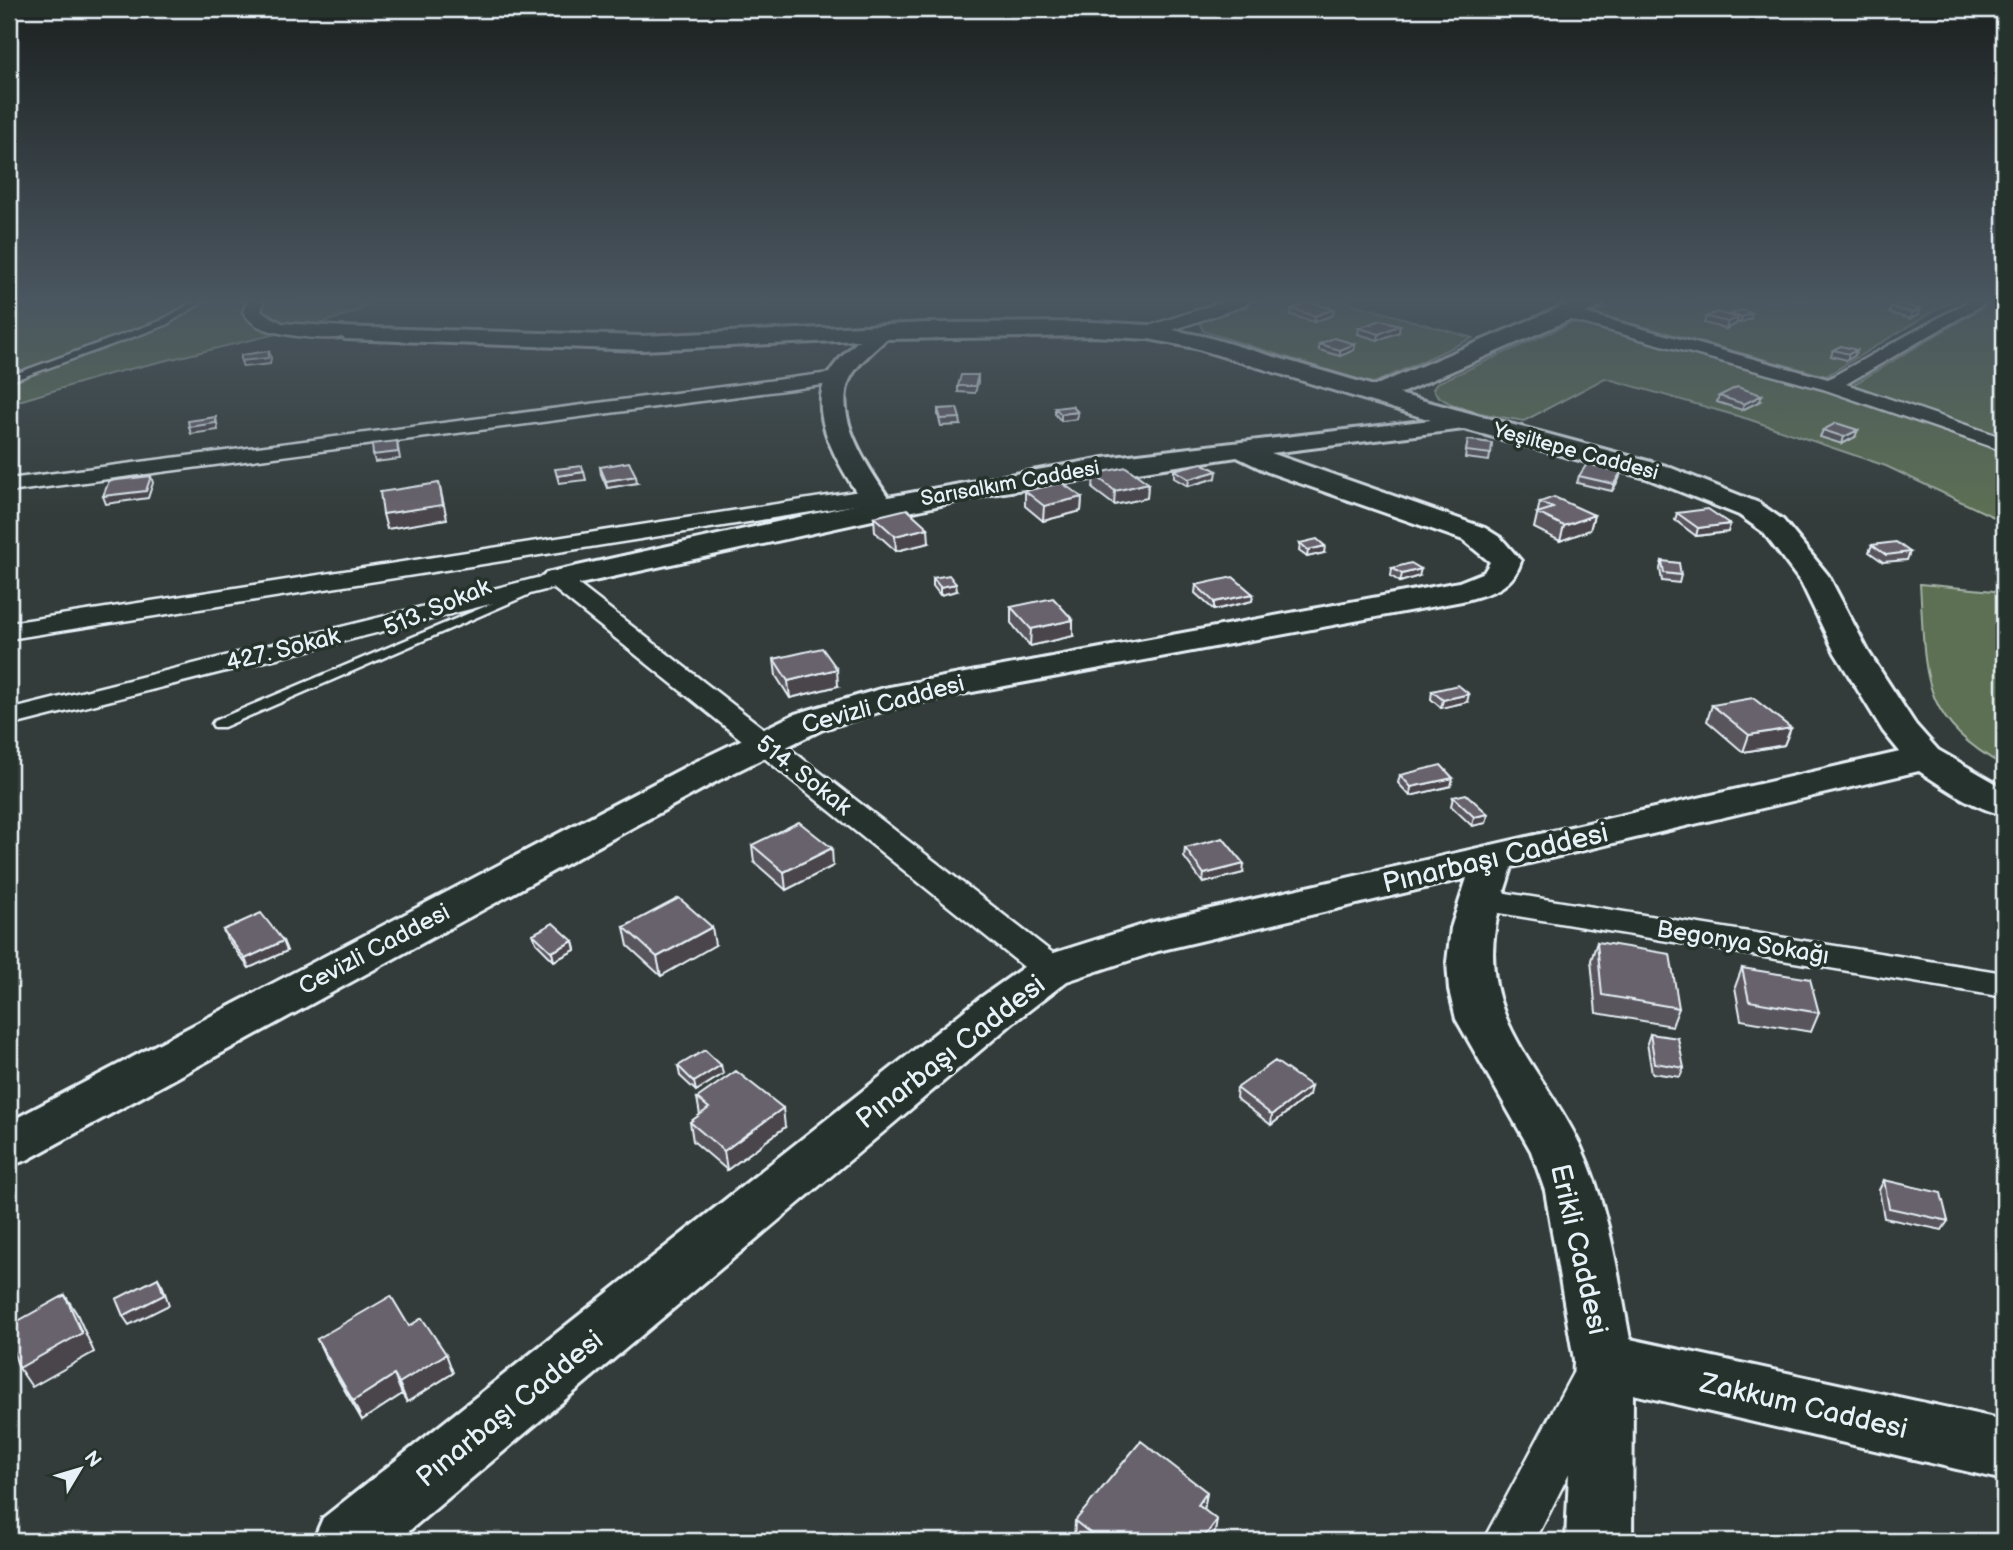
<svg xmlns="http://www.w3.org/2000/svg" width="2013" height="1550" font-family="'Balsamiq Sans',sans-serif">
	<rect width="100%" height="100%" fill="#333c3a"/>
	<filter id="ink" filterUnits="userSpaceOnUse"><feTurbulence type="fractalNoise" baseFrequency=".0143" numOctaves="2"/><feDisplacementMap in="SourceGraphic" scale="14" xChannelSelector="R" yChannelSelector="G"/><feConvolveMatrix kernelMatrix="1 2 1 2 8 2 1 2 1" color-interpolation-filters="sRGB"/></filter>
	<g filter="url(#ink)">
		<!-- green -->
		<path fill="#5d7053" stroke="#a2b0a6" stroke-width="2" d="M39,301h330l-11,10 -36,12 -213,51 -100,30v-97z
			M1258,301h85l130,37 -101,46 -169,-53 -4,-10 6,-4z
			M1622,301h329l-125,75 -233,-63z
			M1994,301h10v136l-153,-51z
			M1580,319l233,65 191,68v70l-118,-56 -138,-47 -143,-41 -81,43c-22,-4 -82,-11 -91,-32l4,-6z
			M1920,584l84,8v174c-87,-49 -78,-93 -84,-182z"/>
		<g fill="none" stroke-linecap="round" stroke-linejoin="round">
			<defs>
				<path id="lane" d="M195,301h9l-38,24 -157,57v-6l151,-55z
					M526,589l6,3 -2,2 -306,133h-10l-2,-3 2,-3z"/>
				<path id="street" d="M248,301h16l-3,10 21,12 63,4 9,5c-12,13 -78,3 -94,-5 -7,-3 -12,-8 -17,-15z
					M1224,301h24l-2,4 -91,31h-12l-3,-4 3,-4z
					M1969,301h20l-143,83 158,54v13l-181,-62 -263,-72 -3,-4 9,-5 262,71z
					M838,372l9,6 -2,4 -836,110v-13z
					M873,489l11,7 -3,5 -872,138v-16z
					M557,573l9,2 497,386 6,9 -6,9 -12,3 -12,-3 -486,-391 -544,138v-16z
					M1481,889l523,84v24l-535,-89 -5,-8 5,-8z
					M1589,1367l16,6 7,15 -77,153h-52l90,-168z"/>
				<path id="secondary" d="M1575,301h29l-3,5 -202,88 267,72 93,37 24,17 45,55 41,78 46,71 23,26 66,38v27c-31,-7 -59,-27 -85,-44l-407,96c-6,20 -14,41 -17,62 -14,94 50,141 86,218 28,60 37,128 49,192l374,81v60l-371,-86 -1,147h-66l8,-181 -29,-169 -14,-40 -75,-132 -7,-29 -2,-28 4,-34 16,-50 -309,73 -91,30 -53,41 -617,519h-84l10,-23 657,-520 55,-39 114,-36 751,-171 -17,-21 -48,-78 -33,-69 -39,-52 -24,-17 -93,-37 -182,-49 -193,24 214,75 16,10 20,23c-8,28 -33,33 -59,40l-506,94 -64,13 -71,22 -102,50 -692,380 -18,6v-44l682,-358 104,-50 89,-26 575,-106 25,-10 6,-10 -27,-22 -195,-68 -31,-15 -246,37 -434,95 -11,-2 -5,-7 5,-7 317,-70c-21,-33 -57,-87 -36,-126 7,-14 20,-26 32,-37l-217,10 -297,-11 -11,-7 3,-5 305,9 286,-13 166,-1 55,3 58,12 167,49zM1094,336l55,3 46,9 236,72 -327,38 -216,39c-20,-30 -58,-85 -36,-122 8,-14 23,-25 34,-36z"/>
			</defs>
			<!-- lane casing -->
			<use href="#lane" stroke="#e8f1f8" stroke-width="5"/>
			<!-- street casing -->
			<use href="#street" stroke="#e8f1f8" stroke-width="5"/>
			<!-- secondary casing -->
			<use href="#secondary" stroke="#e8f1f8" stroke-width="6"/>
			<!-- lane -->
			<use href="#lane" fill="#26332d" fill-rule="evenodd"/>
			<!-- street -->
			<use href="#street" fill="#26332d" fill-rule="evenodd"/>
			<!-- secondary -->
			<use href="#secondary" fill="#26332d" fill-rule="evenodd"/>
		</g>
		<!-- wall -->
		<path fill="#59545d" stroke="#e8f1f8" stroke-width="2" d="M1899,303l19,12 -8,4 -21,-6 2,-6z
			M1292,309l41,6 -19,7 -23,-7z
			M1731,314l19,5 -10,4 -3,-1 -1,2 -10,5 -22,-6 2,-6 25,-1z
			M1359,328l40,4 -21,8 -20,-6z
			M1319,344h36l-1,6 -14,6 -21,-6z
			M1841,346l13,10 -7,4 -16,-4 2,-6z
			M2004,361v9l-4,-1z
			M978,375v7l-3,11 -17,-1v-6z
			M1719,396l41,5 -18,9 -25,-8z
			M1055,408l23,4 -1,7 -16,2 -6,-7z
			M938,409l22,9 1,7 -20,1 -3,-11z
			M1823,430l32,7 -13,7 -22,-7z
			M1468,440l24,3 -3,18 -24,-3z
			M600,467l37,16 -30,5 -6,-14z
			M1174,470l42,8 -28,8 -14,-8z
			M1621,472l-2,7 -7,12 -35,-8 2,-7z
			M1094,474l54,9 -1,15 -33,7 -21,-16z
			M1025,491l57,6 -1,14 -38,10 -18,-15z
			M1540,502l54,13 -4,15 -30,11 -26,-13z
			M1677,513l51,19 -32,4 -21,-16z
			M874,517l55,26 -33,8 -21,-19z
			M1300,543l24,10 -17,4 -8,-6z
			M1872,545l38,7 -3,8 -24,2 -14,-10z
			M1662,561l19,14 -2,8 -17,-2 -2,-12z
			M1392,568l27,8 -19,6 -9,-6z
			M933,578l24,13 -17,4 -7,-9z
			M1196,585l57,9 -1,7 -38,9 -19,-17z
			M1011,607l62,29 -43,10 -19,-23z
			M774,659l64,27 -48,12 -14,-22z
			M1432,691l35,11 -26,6 -10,-9z
			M1712,705l79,23 -7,17 -41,7 -36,-31z
			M1400,775l51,11 -41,10 -12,-13z
			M1453,797l35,17 -2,9 -14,3 -21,-20z
			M752,845l81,21 -47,24 -32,-28z
			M1185,848l58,25 -40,10 -19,-26z
			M624,927l91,18 -54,31 -33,-30z
			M223,930l60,11 4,10 -38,17 -22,-29z
			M533,934l40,7 2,9 -21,11 -18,-18z
			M1597,942l82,66 -7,18 -76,-13 -5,-53z
			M1742,968l77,45 -8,19 -70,-12 -6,-33z
			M1650,1034l34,34 -4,9 -28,-4 -5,-30z
			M678,1066l45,8 -27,17 -16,-15z
			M1237,1088l72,7 -38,30 -35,-27z
			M697,1098l88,29 -58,43 -34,-29 -3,-19 10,-7z
			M1884,1180l64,41 -6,9 -58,-12 -5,-28z
			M409,1326l37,28 7,19 -46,29 -5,-8 -40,26 -36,-62 -9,-19z
			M1207,1492l-3,18 10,29 -2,2h-136l-2,-2 1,-18z"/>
		<!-- shaded-wall -->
		<path fill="#48454c" stroke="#e8f1f8" stroke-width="2" d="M1334,309l-1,6 -19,7 1,-6z
			M1920,309l-2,6 -8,4 2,-6z
			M1752,313l-2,6 -10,4 2,-6z
			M1738,318l-2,6 -10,5 2,-7z
			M1400,325l-1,7 -21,8 1,-6z
			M1355,344l-1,6 -14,6v-6z
			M1857,350l-3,6 -7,4 2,-6z
			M269,351l2,7 -1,6 -27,3 -2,-6z
			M1762,395l-2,6 -18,9 2,-6z
			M1078,412l-1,7 -16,2v-7z
			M216,417l2,13 -27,4 -2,-7z
			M1858,430l-3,7 -13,7 2,-7z
			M397,441l3,18 -25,3 -2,-7z
			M1217,471l-1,7 -28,8 1,-7z
			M584,472l2,8 -27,3 -2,-7z
			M1621,472l-2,7 -7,12 2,-7z
			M151,476l2,7 -5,15 -42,6 -3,-8z
			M636,476l1,7 -30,5 -1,-7z
			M439,483l8,36 -60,10 -4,-15z
			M1148,483l-1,15 -33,7 1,-14z
			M1082,497l-1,14 -38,10 1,-15z
			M1594,515l-4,15 -30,11 4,-15z
			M1730,524l-2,8 -32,4 2,-8z
			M928,528l1,15 -33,8 -1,-15z
			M1325,546l-1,7 -17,4 1,-7z
			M1421,569l-2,7 -19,6 2,-8z
			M956,584l1,7 -17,4v-8z
			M1253,594l-1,7 -38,9v-8z
			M1073,620v16l-43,10 1,-17z
			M837,669l1,17 -48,12 -2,-17z
			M1469,694l-2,8 -26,6 2,-8z
			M1791,728l-7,17 -41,7 6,-17z
			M1453,778l-2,8 -41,10 1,-9z
			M1488,814l-2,9 -14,3 2,-9z
			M832,848l1,18 -47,24 -2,-18z
			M1244,864l-1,9 -40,10 1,-9z
			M712,927l3,18 -54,31 -4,-19z
			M283,941l4,10 -38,17 -4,-9z
			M573,941l2,9 -21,11 -2,-9z
			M721,1065l2,9 -27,17 -2,-9z
			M1311,1086l-2,9 -38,30 1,-10z
			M783,1108l2,19 -58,43 -3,-19z
			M158,1278l5,9 6,18 -40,20 -6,-9z
			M65,1295l12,19 17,38 -62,35 -13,-19z
			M446,1354l7,19 -46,29 -8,-19z
			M394,1375l8,19 -40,26 -9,-19z
			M1207,1492l-3,18 -6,-5z
			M1217,1520l-3,19 -2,2h-11z"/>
		<!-- building -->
		<path fill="#67626c" stroke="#e8f1f8" stroke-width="2" d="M1310,302l24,7 -19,7 -23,-7z
			M1899,303l21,6 -8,4 -21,-6z
			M1741,310l11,3 -10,4 -11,-3z
			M1716,312l22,6 -10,4 -22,-5z
			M1381,320l19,5 -21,9 -20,-6z
			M1334,338l21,6 -15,6 -21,-6z
			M1841,346l16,4 -8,4 -16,-4z
			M269,351l-1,7 -27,3v-6z
			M961,375h17l-3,11h-17z
			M1737,387l25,8 -18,9 -25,-8z
			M1072,406l6,6 -17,2 -6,-6z
			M957,408l3,10 -19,1 -3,-10z
			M216,417v6l-27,4 -1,-6z
			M1836,423l22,7 -14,7 -21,-7z
			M1468,440l24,3 -1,11 -25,-3z
			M397,441l1,11 -25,3 -1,-11z
			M629,462l7,14 -30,5 -6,-14z
			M1202,463l15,8 -28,8 -15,-9z
			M1587,464l34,8 -7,12 -35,-8z
			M582,466l2,6 -27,4 -2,-7z
			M1126,467l22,16 -33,8 -21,-17z
			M151,476l-5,15 -43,5 6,-15z
			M439,483l4,22 -60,9 -3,-22z
			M1062,483l20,14 -38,9 -19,-15z
			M1554,497l40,18 -30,11 -27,-13 16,-5 -13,-6z
			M907,509l21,19 -33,8 -21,-19z
			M1708,509l22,15 -32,4 -21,-15z
			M1317,539l8,7 -17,4 -8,-7z
			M1896,542l14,10 -24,3 -14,-10z
			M1662,561l17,2 2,12 -17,-2z
			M1411,563l10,6 -19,5 -10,-6z
			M949,575l7,9 -16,3 -7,-9z
			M1233,577l20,17 -39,8 -18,-17z
			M1053,598l20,22 -42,9 -20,-22z
			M822,648l15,21 -49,12 -14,-22z
			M1458,685l11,9 -26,6 -11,-9z
			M1753,698l38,30 -42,7 -37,-30z
			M1441,765l12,13 -42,9 -11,-12z
			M1466,794l22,20 -14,3 -21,-20z
			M799,822l33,26 -48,24 -32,-27z
			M1223,838l21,26 -40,10 -19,-26z
			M679,898l33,29 -55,30 -33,-30z
			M261,913l22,28 -38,18 -22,-29z
			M553,923l20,18 -21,11 -19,-18z
			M1597,942l73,12 9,54 -77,-13z
			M1742,968l68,11 9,34 -70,-12z
			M1650,1034l28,4 6,30 -29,-5z
			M705,1050l16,15 -27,17 -16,-16z
			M1275,1061l36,25 -39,29 -35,-27z
			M736,1071l47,37 -59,43 -34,-29 19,-14 -12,-10z
			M1884,1180l57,13 7,28 -59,-13z
			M158,1278l6,17 -41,21 -7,-17z
			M65,1295l17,38 -63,35 -10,-28v-14z
			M391,1296l18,30 13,-8 24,36 -47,29 -5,-8 -41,26 -36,-62z
			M1141,1441l66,51 -9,13 19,15 -16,21h-101l-25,-20z"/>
	</g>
	<!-- sky -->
	<linearGradient id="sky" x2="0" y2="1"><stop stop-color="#1c2120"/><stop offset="0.58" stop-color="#4a5660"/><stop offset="1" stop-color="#4a5660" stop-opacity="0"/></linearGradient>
	<rect width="2013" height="518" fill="url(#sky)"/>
	<g text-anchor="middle" stroke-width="7" stroke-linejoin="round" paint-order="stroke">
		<!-- far-street labels -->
		<g font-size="21" fill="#e8f1f8" stroke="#26332d">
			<text transform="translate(1576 451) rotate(15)" y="7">Yeşiltepe Caddesi</text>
			<text transform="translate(1010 483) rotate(-10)" y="7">Sarısalkım Caddesi</text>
		</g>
		<!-- street labels -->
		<g font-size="24" fill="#e8f1f8" stroke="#26332d">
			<text transform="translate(437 607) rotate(-23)" y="8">513. Sokak</text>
			<text transform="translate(283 649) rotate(-14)" y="8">427. Sokak</text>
			<text transform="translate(883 704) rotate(-15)" y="8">Cevizli Caddesi</text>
			<text transform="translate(804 775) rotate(38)" y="8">514. Sokak</text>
			<text transform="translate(1743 942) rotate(9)" y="8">Begonya Sokağı</text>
			<text transform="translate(374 949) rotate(-28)" y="8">Cevizli Caddesi</text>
		</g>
		<!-- near-street labels -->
		<g font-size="28" fill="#e8f1f8" stroke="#26332d">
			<text transform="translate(1495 857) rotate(-13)" y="10">Pınarbaşı Caddesi</text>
			<text transform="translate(950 1051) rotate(-38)" y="10">Pınarbaşı Caddesi</text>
			<text transform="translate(1580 1249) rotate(77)" y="10">Erikli Caddesi</text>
			<text transform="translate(1804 1405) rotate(13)" y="10">Zakkum Caddesi</text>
			<text transform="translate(509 1408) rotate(-39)" y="10">Pınarbaşı Caddesi</text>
		</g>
	</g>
	<!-- margin -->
	<rect width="2013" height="1550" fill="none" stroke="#26332d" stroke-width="35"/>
	<rect x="18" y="18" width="1978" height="1515" fill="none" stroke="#e8f1f8" stroke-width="2.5" filter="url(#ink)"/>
	<!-- north arrow -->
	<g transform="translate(80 1469) rotate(52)" stroke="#26332d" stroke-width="5" paint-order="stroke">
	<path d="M0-5L12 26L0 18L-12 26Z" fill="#e8f1f8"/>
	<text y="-10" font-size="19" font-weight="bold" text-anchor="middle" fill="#e8f1f8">N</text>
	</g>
</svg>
